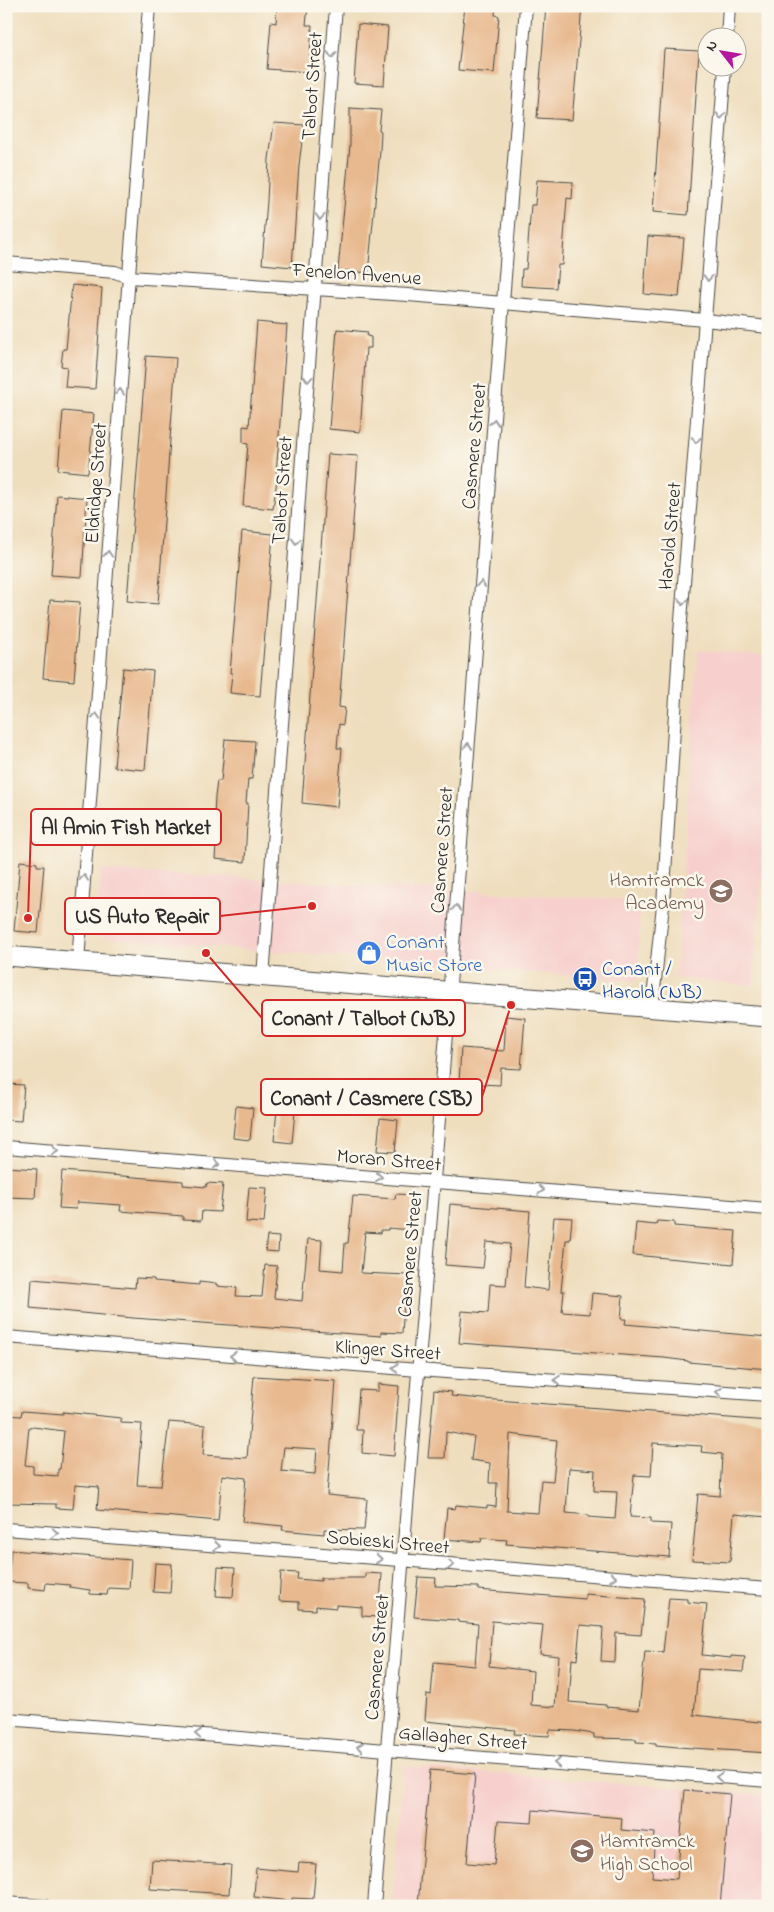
<svg xmlns="http://www.w3.org/2000/svg" width="774" height="1912" font-family="'Indie Flower',sans-serif">
	<rect width="100%" height="100%" fill="#fbf7ec"/>
	<filter id="ink" filterUnits="userSpaceOnUse"><feTurbulence type="fractalNoise" baseFrequency=".02" numOctaves="2"/><feDisplacementMap in="SourceGraphic" scale="10" xChannelSelector="R" yChannelSelector="G"/><feConvolveMatrix kernelMatrix="1 2 1 2 8 2 1 2 1" color-interpolation-filters="sRGB"/></filter>
	<filter id="wash" filterUnits="userSpaceOnUse"><feTurbulence type="fractalNoise" baseFrequency=".0096" numOctaves="4" result="noise"/><feDisplacementMap in="SourceGraphic" scale="20" xChannelSelector="R" yChannelSelector="G"/><feGaussianBlur stdDeviation="1.12" result="paint"/><feColorMatrix in="noise" values="0 0 0 0 0 0 0 0 0 0 0 0 0 0 0 0 0 1.4 0 .05"/><feComposite in="paint" operator="in"/></filter>
	<g filter="url(#wash)">
		<rect width="100%" height="100%" fill="#efdebe"/>
		<!-- built -->
		<path fill="#f7d0cd" d="M698,650l70,6v147l-15,183 -78,-8z
			M101,870l540,31 -4,80 -542,-44z
			M404,1766l364,29v111h-376z"/>
		<g id="blocks">
			<!-- building -->
			<path fill="#e8b98f" fill-rule="evenodd" d="M277,6h31l-2,19h6l-3,47 -42,-3 4,-47 5,1z
				M465,6h31l-1,9 4,1 -5,57 -36,-3z
				M546,6h36l-10,114 -35,-2z
				M358,24l30,3 -4,58 -30,-2z
				M664,49l35,2 -11,164 -35,-3z
				M350,108l31,2 -2,20 2,1 -1,20 -12,122 -30,-3 12,-125z
				M274,123l30,2 -5,40 -7,102 -30,-3 5,-63 2,-42z
				M537,180l36,2 -1,17 -5,-1 -5,67h-4l-2,23 -35,-2 1,-17h4l5,-64h4z
				M648,236l36,2 -5,59 -35,-3z
				M72,285l30,3 -7,101 -30,-2 2,-20 -6,-1 2,-17h3z
				M257,322l30,3 -9,125 -2,22h2l-5,37 -30,-3 5,-62 -5,-1v-17l6,1z
				M337,329l31,3 -1,4 4,1v11h-5l-6,84 -31,-3z
				M146,356l30,2 -18,246 -31,-3z
				M63,411l31,3 -6,59 -30,-3z
				M328,454l30,2 -19,251 6,1 -2,17 -4,-1 -2,24h5l-5,59 -35,-4z
				M57,495l30,3 -5,79 -31,-2z
				M242,531l31,3 -13,162 -30,-3 2,-20h-2z
				M50,600l30,2 -6,79 -31,-3z
				M123,668l30,3 -8,99 -31,-3z
				M225,739l30,2 -3,38h-4l-2,24h2l-3,59 -30,-3 3,-41 -4,-1 1,-20 2,-16h4z
				M20,861l17,2v3h7l-6,67 -24,-2z
				M506,1016l19,2 -4,51 -20,-1 -1,17 -41,-2 2,-35 43,3z
				M6,1084l18,1 -3,36 -15,-1z
				M236,1106l17,2 -3,32 -17,-2z
				M277,1110l18,1 -3,32 -18,-2z
				M380,1118l18,2 -3,32 -18,-1z
				M6,1167l31,2 -2,29 -29,-1z
				M62,1171l121,10v4l23,2 1,-4 16,1 -3,28 -18,-1 -1,10 -18,-1v-4l-63,-5 1,-6 -44,-3 -1,7 -17,-1z
				M249,1187l18,1 -3,35 -18,-1z
				M396,1194l17,1 -3,35 -22,-2v2h-7v3l-16,-1 -4,41 47,2 -1,15 -2,-1 -3,44 -21,-1v4l-248,-18 -103,-10 2,-29 103,9 1,-10 18,1v2l45,4v-3l18,2v2l20,2 -1,8 26,1 3,-32 12,1 -3,32 28,3 6,-62 14,1 -2,29 23,2 2,-28h3l5,-47 42,3z
				M450,1204l80,7 -6,76 24,3 6,-73 18,1 -2,22h-4l-5,51h3l-2,21 28,2 2,-21 31,3 -2,23h5l-1,5 143,13v32l-80,-7v-1l-24,-3 -205,-15 3,-32 26,2 2,-29 16,1 4,-41 -24,-2 -3,26 -38,-3z
				M657,1221l17,1v4l62,5 -3,33 -100,-9 3,-32 20,2z
				M267,1236l12,1 -1,15 -13,-1z
				M254,1376l82,5 -9,114 40,4 -3,31 -40,-1v5l-42,-4 1,-4 -41,-4 4,-44 -24,-3 -4,46 -121,-11 2,-23 -24,-2 -2,24 -17,-1v-4l-50,-1v-88l15,1 1,-5 41,3v-2l58,6v5l21,1 -5,61 24,1 8,-64 36,3 -2,30 44,3zM33,1427l31,4 -4,38h-2v7l-25,-2v-8l-8,-1 4,-37zM284,1447l33,2 -2,25 -34,-3z
				M378,1384l21,2 -5,70 -32,-3 1,-23h-7l3,-40 19,1z
				M434,1390l18,2 -1,4 32,3 285,22v96l-34,-3 -4,48 -38,-2 6,-66 22,2 2,-42 -21,-2 1,-6 -49,-3 -2,33 -17,-1 -4,42 21,1v5l20,1 -2,33 -163,-13 1,-4 -25,-2 -1,4 -37,-3 3,-31 8,1 1,-4 31,3v-2l9,1 1,-24h-8l1,-20 -19,-3 3,-23 -28,-5 -1,26h-17zM510,1434l47,6 -4,41 -12,-1 -3,33 -31,-2zM569,1468l26,2 -1,21 23,1 -2,27 -27,-2v-2l-22,-2z
				M11,1550l120,10 -2,29 -21,-1 -1,7 -17,-1v-4l-21,-3 1,-2 -24,-2 -1,7 -17,-2v-5l-20,-1z
				M155,1563l17,1 -2,29 -17,-1z
				M218,1567l17,1 -2,29 -17,-1z
				M281,1572l17,1 -1,6 24,2v-3h44v-5l17,1 -3,43 -17,-1v-9l-26,-2v3l-20,-2v4l-17,-1v-7l-20,-1z
				M418,1577l18,1 -1,8 43,1v3l107,9v-5l60,5 -4,36 -25,-2 -1,29 -14,-1 2,-34 -23,-2 -3,35 -5,-1 -3,43 37,3v2l33,3 6,-59 18,1 6,-54 18,1v3l20,2 -5,51 29,3v-2l14,1 -2,15 -45,-3 -4,46 74,8v30l-90,-6 -22,-2v-2l-20,-1v-3l-42,-1v-4l-20,-3 -24,-1 -1,6 -35,-2 1,-4 -90,-9 2,-27 4,1 3,-33 41,4 3,-42 -20,-2v-2l-44,-3zM492,1621l51,4 -3,29 19,2 -4,51 -24,-2 2,-34 -44,-5z
				M430,1770l45,4 -8,89 27,2 4,-44 34,2 1,-13 89,8 -1,12 34,3 -3,44 25,2 8,-89 45,4 -10,112 -302,-1z
				M152,1860l79,5 -2,29 -79,-5z
				M299,1863l17,1 -3,35 -21,-1v3l-38,-4 2,-29 42,4z"/>
		</g>
	</g>
	<g filter="url(#ink)">
		<use href="#blocks" fill-opacity="0" stroke="#484641" stroke-width="1"/>
		<g fill="none" stroke-linecap="round" stroke-linejoin="round">
			<defs>
				<path id="street" d="M727,38l2,-32
					M6,263l109,9 14,5 279,18 297,25 63,7
					M78,962l71,-956
					M263,977l73,-971
					M652,1008l11,-103 17,-272 45,-565
					M6,1147l762,62
					M6,1337l412,33 350,25
					M6,1529l762,60
					M6,1719l762,62
					M6,1903l39,3
					M374,1906l74,-896 78,-1004"/>
				<path id="secondary" d="M6,956l762,61"/>
			</defs>
			<!-- street casing -->
			<use href="#street" stroke="#484641" stroke-width="14"/>
			<!-- secondary casing -->
			<use href="#secondary" stroke="#484641" stroke-width="21"/>
			<!-- street -->
			<use href="#street" stroke="#fff" stroke-width="12"/>
			<!-- secondary -->
			<use href="#secondary" stroke="#fff" stroke-width="19"/>
		</g>
		<!-- one-way arrows -->
		<defs><path id="oneway-chevron" d="M-2-3.5L2.5 0L-2 3.5" fill="none" stroke-width="1.6" stroke-linecap="round" stroke-linejoin="round" transform="scale(1.25)"/></defs>
		<g stroke="#a0a0a0">
			<use href="#oneway-chevron" transform="translate(332 55) rotate(94)"/>
			<use href="#oneway-chevron" transform="translate(721 116) rotate(94)"/>
			<use href="#oneway-chevron" transform="translate(320 217) rotate(94)"/>
			<use href="#oneway-chevron" transform="translate(708 278) rotate(94)"/>
			<use href="#oneway-chevron" transform="translate(308 379) rotate(94)"/>
			<use href="#oneway-chevron" transform="translate(120 392) rotate(-86)"/>
			<use href="#oneway-chevron" transform="translate(494 422) rotate(-85)"/>
			<use href="#oneway-chevron" transform="translate(696 440) rotate(95)"/>
			<use href="#oneway-chevron" transform="translate(296 541) rotate(94)"/>
			<use href="#oneway-chevron" transform="translate(108 554) rotate(-86)"/>
			<use href="#oneway-chevron" transform="translate(481 584) rotate(-85)"/>
			<use href="#oneway-chevron" transform="translate(683 602) rotate(95)"/>
			<use href="#oneway-chevron" transform="translate(96 716) rotate(-86)"/>
			<use href="#oneway-chevron" transform="translate(468 746) rotate(-85)"/>
			<use href="#oneway-chevron" transform="translate(84 878) rotate(-86)"/>
			<use href="#oneway-chevron" transform="translate(456 908) rotate(-86)"/>
			<use href="#oneway-chevron" transform="translate(55 1151) rotate(5)"/>
			<use href="#oneway-chevron" transform="translate(217 1164) rotate(5)"/>
			<use href="#oneway-chevron" transform="translate(379 1177) rotate(5)"/>
			<use href="#oneway-chevron" transform="translate(541 1190) rotate(5)"/>
			<use href="#oneway-chevron" transform="translate(233 1356) rotate(-175)"/>
			<use href="#oneway-chevron" transform="translate(395 1368) rotate(-175)"/>
			<use href="#oneway-chevron" transform="translate(557 1380) rotate(-176)"/>
			<use href="#oneway-chevron" transform="translate(719 1392) rotate(-176)"/>
			<use href="#oneway-chevron" transform="translate(55 1533) rotate(5)"/>
			<use href="#oneway-chevron" transform="translate(217 1546) rotate(5)"/>
			<use href="#oneway-chevron" transform="translate(379 1559) rotate(5)"/>
			<use href="#oneway-chevron" transform="translate(451 1565) rotate(4)"/>
			<use href="#oneway-chevron" transform="translate(613 1577) rotate(4)"/>
			<use href="#oneway-chevron" transform="translate(198 1734) rotate(-175)"/>
			<use href="#oneway-chevron" transform="translate(360 1747) rotate(-175)"/>
			<use href="#oneway-chevron" transform="translate(557 1763) rotate(-175)"/>
			<use href="#oneway-chevron" transform="translate(719 1777) rotate(-175)"/>
		</g>
	</g>
	<!-- icons -->
	<defs>
		<symbol id="school-disc" viewBox="-11 -11 22 22"><circle r="9.5" fill="#8d6e63" stroke="#fbf7ec"/><path d="M0-5L7-2L0 1L-7-2ZM-4 1L0 2.5L4 1V4Q0 6-4 4Z" fill="#fff"/></symbol>
		<symbol id="shop-disc" viewBox="-11 -11 22 22"><circle r="9.5" fill="#3f7fe0" stroke="#fbf7ec"/><path d="M-5-2.5h2.3a2.7 3.5 0 0 1 5.4 0H5L5.5 6h-11ZM-1.5-2.5h3a1.5 2.3 0 0 0-3 0Z" fill="#fff"/></symbol>
		<symbol id="bus-disc" viewBox="-11 -11 22 22"><circle r="9.5" fill="#1a4fb4" stroke="#fbf7ec"/><path d="M-5-6H5V4H4V6H2V4H-2V6H-4V4H-5ZM-3.5-4V0h7V-4ZM-3.5 1.2v1.5H-2V1.2ZM2 1.2v1.5H3.5V1.2Z" fill="#fff"/></symbol>
	</defs>
	<g fill-rule="evenodd">
		<use href="#school-disc" x="707" y="877" width="28" height="28"/>
		<use href="#shop-disc" x="355" y="939" width="28" height="28"/>
		<use href="#bus-disc" x="571" y="965" width="28" height="28"/>
		<use href="#school-disc" x="568" y="1837" width="28" height="28"/>
	</g>
	<g text-anchor="middle" stroke-width="5" stroke-linejoin="round" paint-order="stroke">
		<!-- street labels -->
		<g font-size="20" fill="#2b2b2b" stroke="#fbf7ec">
			<text transform="translate(311 86) rotate(-86)" y="7">Talbot Street</text>
			<text transform="translate(357 273) rotate(4)" y="7">Fenelon Avenue</text>
			<text transform="translate(473 446) rotate(-85)" y="7">Casmere Street</text>
			<text transform="translate(95 483) rotate(-86)" y="7">Eldridge Street</text>
			<text transform="translate(281 490) rotate(-86)" y="7">Talbot Street</text>
			<text transform="translate(669 536) rotate(-85)" y="7">Harold Street</text>
			<text transform="translate(441 850) rotate(-86)" y="7">Casmere Street</text>
			<text transform="translate(389 1159) rotate(5)" y="7">Moran Street</text>
			<text transform="translate(409 1254) rotate(-85)" y="7">Casmere Street</text>
			<text transform="translate(388 1349) rotate(4)" y="7">Klinger Street</text>
			<text transform="translate(388 1541) rotate(5)" y="7">Sobieski Street</text>
			<text transform="translate(376 1657) rotate(-85)" y="7">Casmere Street</text>
			<text transform="translate(463 1737) rotate(5)" y="7">Gallagher Street</text>
		</g>
		<!-- education labels -->
		<g font-size="20" fill="#785e54" stroke="#fbf7ec" text-anchor="end">
			<text x="704" y="886">Hamtramck<tspan x="704" dy="23">Academy</tspan></text>
			<text x="600" y="1847" text-anchor="start">Hamtramck<tspan x="600" dy="23">High School</tspan></text>
		</g>
		<!-- shop labels -->
		<g font-size="20" fill="#366cbe" stroke="#fbf7ec" text-anchor="start">
			<text x="386" y="948">Conant<tspan x="386" dy="23">Music Store</tspan></text>
		</g>
		<!-- transit labels -->
		<g font-size="20" fill="#164399" stroke="#fbf7ec" text-anchor="start">
			<text x="602" y="975">Conant /<tspan x="602" dy="23">Harold (NB)</tspan></text>
		</g>
	</g>
	<!-- callouts -->
	<path fill="none" stroke="#d62828" stroke-width="2" d="M28 918L31 827M312 906L220 916M206 953L262 1018M511 1005L482 1097"/>
	<g fill="#d62828" stroke="#fbf7ec" stroke-width="2">
		<circle cx="28" cy="918" r="5"/>
		<circle cx="312" cy="906" r="5"/>
		<circle cx="206" cy="953" r="5"/>
		<circle cx="511" cy="1005" r="5"/>
	</g>
	<g fill="#fbf7ec" stroke="#d62828" stroke-width="2">
		<rect x="31" y="809" width="190" height="36" rx="5"/>
		<rect x="65" y="898" width="155" height="36" rx="5"/>
		<rect x="262" y="1000" width="203" height="36" rx="5"/>
		<rect x="261" y="1079" width="221" height="36" rx="5"/>
	</g>
	<g font-size="21" text-anchor="middle" font-weight="bold" fill="#2b2b2b">
		<text x="126" y="834">Al Amin Fish Market</text>
		<text x="142" y="923">US Auto Repair</text>
		<text x="363" y="1025">Conant / Talbot (NB)</text>
		<text x="371" y="1105">Conant / Casmere (SB)</text>
	</g>
	<!-- margin -->
	<rect width="774" height="1912" fill="none" stroke="#fbf7ec" stroke-width="25"/>
	<!-- north arrow -->
	<g transform="translate(722 52) rotate(301)"><circle r="24" fill="#fbf7ec" stroke="#a8a59f"/>
	<path d="M0-4L9 19L0 12L-9 19Z" fill="#b5179e"/>
	<text y="-8" font-size="14" font-weight="bold" text-anchor="middle" fill="#2b2b2b">N</text>
	</g>
</svg>
